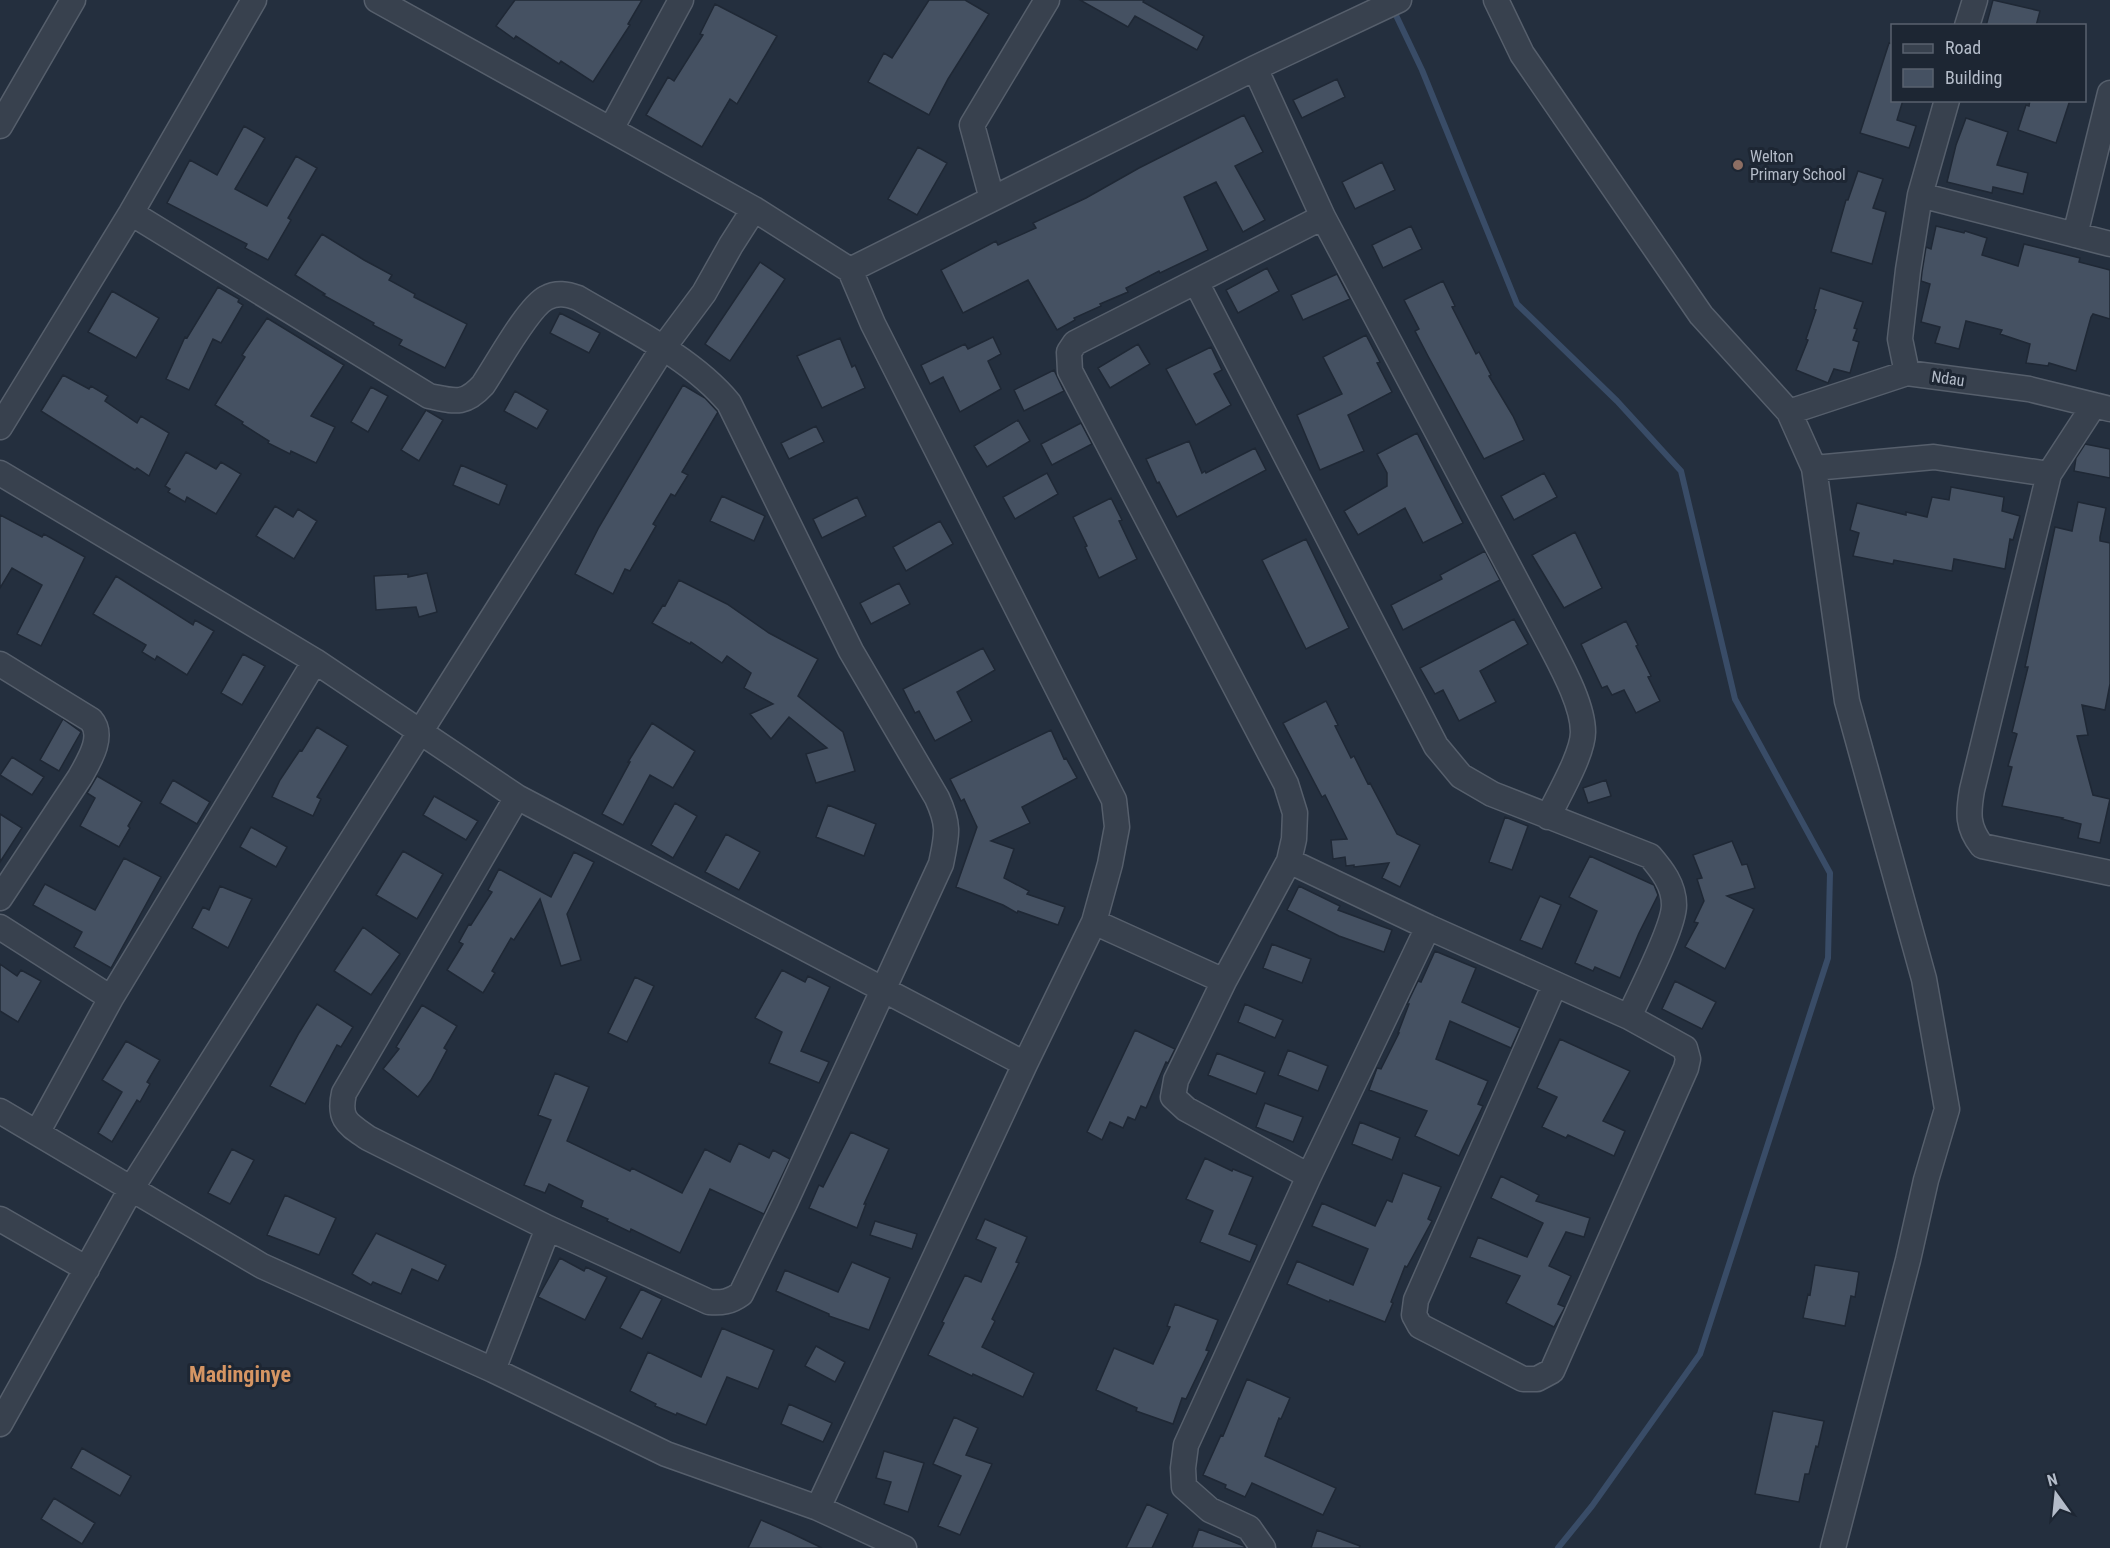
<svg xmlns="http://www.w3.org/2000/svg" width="2110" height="1548" font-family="'Roboto Condensed',sans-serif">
	<rect width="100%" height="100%" fill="#242f3e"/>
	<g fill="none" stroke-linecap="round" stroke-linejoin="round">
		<!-- stream -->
		<path stroke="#394c67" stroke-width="6" d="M1393,9l29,61 95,234 100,97 64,70 54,228 95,174 -2,85 -128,396 -108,152 -34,42"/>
	</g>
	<!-- building -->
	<path fill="#455162" stroke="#1f2835" stroke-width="1.5" d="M515,0h127l-14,24 2,1 -37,57 -32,-21 -2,3 -43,-28 -2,3 -18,-13z
		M929,0h36l24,14 -41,65 -19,36 -61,-33 16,-29 8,5z
		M1080,0h64l-1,2 61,34 -7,14 -62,-34 -7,11z
		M1993,0l47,11 -4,15h-50z
		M715,4l62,32 -40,68 -7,-5 -28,48 -56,-32 22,-38 6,4 29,-46 -3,-1z
		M1889,43l4,1v56h10l-6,20 19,6 -7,22 -49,-15z
		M1337,79l8,18 -43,21 -9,-18z
		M2030,100h40l-14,43 -38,-13 8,-25 3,1z
		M1244,115l19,37 -28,14 30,54 -22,12 -27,-50 -32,15 24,53 -48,23 -1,-2 -33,17 2,4 -28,12 1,2 -27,12 1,2 -18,10 -29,-50 -65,33 -22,-43 55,-29 2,4 38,-17 -3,-5 53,-25 53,-30z
		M1966,118l42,14 -11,33 31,8 -5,21 -30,-7 -1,6 -45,-11 9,-37z
		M244,126l21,12 -30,51 32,17 29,-50 21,12 -29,50 3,2 -23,40 -23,-12 2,-4 -80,-41 23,-43 27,15z
		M918,147l29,16 -30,52 -29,-16z
		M1382,162l13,28 -40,19 -13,-27z
		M1858,171l25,8 -10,29 13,4 -14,52 -41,-12 15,-52h2z
		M1411,226l11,23 -39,19 -11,-23z
		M1936,226l28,7 1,-2 22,7 -5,17 36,11 6,-22 56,14 -1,4 31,8v49l-17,-5 -2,3 -15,54 -27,-8 -1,3 -22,-3 4,-19 -30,-10 2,-4 -36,-9 -7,28 -24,-6 5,-16 -19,-5 9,-38 -9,-3 1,-9 4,-25 5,2z
		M322,234l42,26 28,15 -3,5 26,14 -1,3 53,27 -22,44 -46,-23 3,-5 -29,-15 1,-2 -51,-28 2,-1 -30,-19z
		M760,262l25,17 -55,82 -25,-17z
		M1267,268l12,23 -41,22 -12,-23z
		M1337,274l13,25 -47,21 -12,-25z
		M1443,281l12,25 -3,1 24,47 3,-2 12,23 -2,1 24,40 11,24 -40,19 -56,-103 -13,-25 4,-2 -15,-29z
		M218,287l21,12 -1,3 5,3 -22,38 -8,-4 -24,51 -23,-11 19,-42 2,1z
		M1820,288l43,14 -9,26 3,1 -4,11 6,2 -9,31 -16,-4 -6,14 -32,-13 12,-30 -2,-1 10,-29 -2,-1z
		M112,291l47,27 -23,40 -48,-26z
		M560,313l40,20 -11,20 -39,-20z
		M267,318l77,47 -33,51 24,11 -19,36 -25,-12 -1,3 -22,-11 1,-2 -27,-17 1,-2 -28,-17 30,-48 -3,-2z
		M1366,335l14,27 -3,1 15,29 -44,23 16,36 -44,19 -23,-55 45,-21 -19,-37z
		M993,337l8,17 -13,7 13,28 -41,23 -17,-35 -13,7 -9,-19 44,-21 3,5z
		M840,338l12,29 3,-2 10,23 -43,20 -25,-52z
		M1138,344l12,20 -40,24 -12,-20z
		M1211,347l11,23 -8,4 17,31 -35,20 -30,-56z
		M1054,370l10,21 -40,20 -10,-21z
		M63,375l26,14 2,-3 17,10 -3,5 32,22 4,-7 28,17 -20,43 -12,-8 -2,2 -94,-59z
		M683,385l22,13 13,14 -36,60 6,3 -13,21 -4,-2 -18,30 3,2 -26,45 -5,-2 -12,25 -38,-20 24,-47z
		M371,387l17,9 -20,36 -17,-10z
		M515,391l33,19 -11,19 -33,-18z
		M426,410l17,10 -24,41 -18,-11z
		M1018,420l12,21 -43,26 -13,-21z
		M1081,423l11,21 -40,21 -11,-21z
		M816,426l8,16 -35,17 -8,-16z
		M1417,433l46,90 -40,20 -18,-35 -47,27 -14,-24 43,-25v-13l-10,-19z
		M1189,441l13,32 3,-2 1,2 49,-25 11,22 -89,47 -18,-35 -2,1 -11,-24z
		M2085,444l25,5v29l-36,-7 2,-13z
		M186,452l30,17 5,-7 20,12 -25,40 -29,-17 -2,5 -17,-10 2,-3 -5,-3z
		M461,465l46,20 -8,20 -46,-20z
		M1047,473l11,21 -43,25 -12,-22z
		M1544,473l13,24 -43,23 -13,-24z
		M1951,487l53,10 -2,14 18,5 -7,24 -3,-1 -5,30 -51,-10 -2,12 -58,-11 -1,4 -40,-8 6,-23 -9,-3 7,-27 49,12v-3l21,5 5,-20 17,3z
		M722,496l43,20 -11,25 -44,-20z
		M857,497l9,19 -44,22 -9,-19z
		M1111,498l11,22 -3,1 18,38 -38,19 -14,-31 2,-1 -14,-29z
		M2078,502l28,6 -6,29v4l10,2v141l-5,26 -23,-5 6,30 -11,1 16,59 17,4 -10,44 -22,-5 3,-14 -19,-5 1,-1 -61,-12 10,-39 -4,-1 9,-32 -5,-2 16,-65h-3l30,-140 17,4z
		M275,506l18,11 5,-8 19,12 -23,38 -38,-23z
		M0,515l42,22 2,-3 41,23 -44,89 -24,-12 25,-49 -30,-17 -12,20z
		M940,521l13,23 -47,27 -13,-24z
		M1575,532l27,56 -38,20 -32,-53z
		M1306,539l43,89 -43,21 -44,-89z
		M1485,551l15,29 -97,50 -12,-25 51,-26 -2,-4z
		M427,573l10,39 -18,5 -3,-10 -40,3 -2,-34 34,-2v3z
		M116,576l77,49 2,-5 19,11 -27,44 -30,-19 -2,4 -13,-8 4,-7 -53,-31z
		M679,580l48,24 42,29 49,26 -20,37 45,36 12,39 -39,12 -10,-29 21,-6 -38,-31 -18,22 -21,-25 23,-10 -29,-16 7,-15 -24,-17 -5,7 -31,-21 -1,2 -38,-21 11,-18 2,1z
		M899,583l11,21 -39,20 -11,-21z
		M1514,619l14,25 -48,27 16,31 -37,19 -16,-31 -8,4 -15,-26z
		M1626,621l12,24 -2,1 15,30 -3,1 12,24 -24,12 -12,-23 -12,5 -5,-9 -5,2 -21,-44z
		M983,648l12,22 -38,22 15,29 -37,20 -16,-30 -4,2 -12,-24z
		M243,654l22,12 -23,39 -21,-12z
		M1326,701l12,24 -3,1 16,32 3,-2 14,28 2,-1 27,51 23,11 -20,42 -18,-9 7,-15 -35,4v-2l-8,1 -1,-9 -12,2 -2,-19 16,-1 -22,-44 -3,2 -39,-74z
		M63,719l18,13 -22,39 -19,-11z
		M652,723l43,28 -22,37 -23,-13 -27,50 -21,-11 28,-52h-2z
		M317,727l31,19 -31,51 4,2 -8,17 -41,-19 8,-17 20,-30 2,1z
		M1051,730l13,29 2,-1 11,20 -55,29 8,16 -39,18 23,8 -10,29 25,13 -2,3 38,13 -7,18 -40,-14 -1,2 -14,-8 -47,-18 21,-60 -13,-28 -3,2 -11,-22z
		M12,757l32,20 -12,18 -32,-20z
		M97,776l45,26 -14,24 2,2 -11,19 -39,-21 15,-28 -8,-5z
		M173,780l37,22 -13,22 -37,-21z
		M1606,780l5,16 -23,7 -5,-15z
		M434,796l44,25 -12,19 -43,-25z
		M675,803l22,13 -24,42 -22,-13z
		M828,805l48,19 -12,32 -48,-19z
		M0,814l22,14 -22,34z
		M1505,817l23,9 -16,44 -23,-8z
		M251,827l36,20 -11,20 -36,-20z
		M726,834l34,18 -21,38 -34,-18z
		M1732,841l10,24 5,-1 8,24 -28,8 27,13 -29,60 -40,-22 13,-24 -4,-1 10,-21 -7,-22 5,-1 -9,-23z
		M403,851l40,23 -26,45 -41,-24z
		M574,852l20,10 -27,52 14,46 -20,6 -21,-67 -26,41 -3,-2 -19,33 3,2 -12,20 -36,-23 16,-26 -4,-2 10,-18 2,1 21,-33 -4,-2 11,-21 52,28z
		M1590,856l64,29 4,10 -19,38 -19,45 -25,-11 -2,4 -18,-8 22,-52 -28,-14z
		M124,858l37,19 -50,91 -37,-21 8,-15 -49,-27 12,-21 50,26z
		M220,886l32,13 -24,49 -36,-20 11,-21 6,3z
		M1299,886l41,20 -2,4 54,20 -8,22 -45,-16 -52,-26z
		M1540,896l21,9 -19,44 -22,-9z
		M363,927l37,27 -29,41 -37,-24z
		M1272,944l39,15 -9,24 -39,-15z
		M1435,951l41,17 -14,34 58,26 -9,20 -61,-27 -14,38 52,22 -10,23 5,2 -24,50 -44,-20 12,-25 -58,-21 8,-22 4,1 18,-36h-1l11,-29h-2l11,-23 3,1z
		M0,964l17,12 4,-6 20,11 -23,41 -18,-11z
		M782,970l23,12 3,-6 22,11 -29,64 28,11 -10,21 -50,-20 13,-31 -27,-14z
		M635,977l19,9 -27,56 -19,-9z
		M1675,981l41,21 -14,27 -40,-20z
		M317,1004l36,23 -12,20 -4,-2 -32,59 -35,-18 29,-53z
		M1245,1004l38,16 -8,18 -37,-16z
		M422,1005l35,21 -13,22 3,2 -16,30 -13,17 -35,-28 16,-20 -3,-2z
		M1135,1030l40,19 -7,14 -2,-1 -20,46 -5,-2 -6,14 -7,-3 -5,11 -13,-6 -8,18 -15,-8z
		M1560,1039l70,32 -27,50 22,10 -11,25 -46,-21 -2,3 -24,-11 15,-30 -20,-9z
		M126,1041l34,19 -13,22 3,2 -10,18 -3,-2 -25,42 -14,-9 24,-41 -20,-12z
		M1288,1050l40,16 -10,25 -40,-16z
		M1217,1053l48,19 -9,22 -48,-19z
		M555,1073l34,14 -22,54 63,30 2,-3 50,25 23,-44 25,13 9,-19 30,15 4,-8 17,9 -26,55 -54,-25 -30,64 -49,-24 -1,3 -23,-11 1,-2 -27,-12 2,-6 -34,-17 -4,9 -21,-8 27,-65 -13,-5z
		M1265,1103l38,14 -10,25 -37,-15z
		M1360,1122l40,16 -8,22 -40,-16z
		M851,1132l38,17 -25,55h2l-9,24 -48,-20 10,-23 4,2z
		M232,1149l22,11 -24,44 -22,-11z
		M1205,1158l27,13 1,-2 20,8 -24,57 28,11 -7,17 -50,-20 13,-31 -27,-12z
		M1403,1173l38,14 -13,32 4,2 -25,46 -2,-1 -14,36 2,1 -8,19 -55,-22 -1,2 -42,-18 10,-23 56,24 15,-36 -56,-23 10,-23 53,23 12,-26 5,2z
		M1501,1176l38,19 -3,6 54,17 -6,19 -18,-5 -17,34 22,10 -13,28 7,3 -11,20 -48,-24 14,-27 -50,-19 8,-20 49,20 16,-34 -52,-25z
		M285,1195l51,23 -17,37 -52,-20z
		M985,1219l42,18 -11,25 3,1 -27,56 3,2 -13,26 52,26 -11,24 -50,-23 -1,2 -44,-21 16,-32 -2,-1 23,-47 16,7 15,-34 -20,-9z
		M875,1221l42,13 -5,15 -42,-14z
		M376,1233l70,32 -8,16 -26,-12 -11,25 -28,-12 -2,3 -19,-11z
		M560,1258l24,13 2,-4 21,10 -22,43 -47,-23z
		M852,1262l38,16 -21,52 -40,-14v-2l-53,-23 9,-21 53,22z
		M1815,1265l44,7 -4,25 -4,-1 -6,30 -42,-8 5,-24 2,1z
		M641,1289l21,10 -20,40 -22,-11z
		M1175,1304l43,16 -12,30 3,1 -23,48 -4,-1 -9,26 -37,-13 1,-3 -41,-18 18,-42 39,16 17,-37 -3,-1z
		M722,1328l52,22 -16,39 -31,-12 -21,48 -29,-12 -1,2 -21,-9 1,-2 -26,-13 18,-39 53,25z
		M816,1346l29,16 -10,20 -30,-16z
		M1247,1379l43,19 -9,21 -2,-1 -14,38 71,32 -13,27 -71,-32 -7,14 -20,-9 1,-3 -23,-10 18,-40 2,1z
		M789,1404l43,19 -9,19 -42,-18z
		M1773,1411l51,10 -6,26 -2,-1 -7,28h-4l-6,28 -44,-8z
		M954,1417l24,11 -12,27 26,9 -32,71 -22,-9 23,-50 -28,-12z
		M82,1448l49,28 -11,20 -49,-28z
		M884,1451l40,12 -16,49 -24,-8 7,-22 -15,-4z
		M54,1498l41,25 -13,21 -41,-25z
		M1147,1504l21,10 -16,34h-26z
		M761,1520l30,13 31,15h-74z
		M1199,1529l45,17 1,2h-53z
		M1317,1530l43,16 -1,2h-48z"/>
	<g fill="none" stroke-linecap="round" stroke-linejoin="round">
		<defs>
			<path id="minor" d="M377,0l377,209 96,61 405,-202 144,-68
				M1496,0l26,54 179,261 88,97 25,56 33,233 77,278 23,130 -21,71 -18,80 -75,288
				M1967,26l8,-26
				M1255,68l68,149 228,429c12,23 32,60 32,86 0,22 -25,64 -35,85
				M0,126l73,-126
				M611,129l70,-129
				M1920,195l190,49
				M992,199l-20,-74 75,-125
				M131,213l298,183c25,5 35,10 54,-11 13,-19 45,-78 63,-87 11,-6 21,-4 32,0 49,29 114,60 151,105l122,248 86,147c13,28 10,37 4,66l-156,339 -44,91c-11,8 -19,9 -32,8l-161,-74 -180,-90c-20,-14 -30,-18 -24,-45l173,-296
				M2075,235l35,-142
				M1196,282l240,464 25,30 31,18 158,62c12,14 24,29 24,49 0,23 -34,87 -45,112
				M1907,373l-7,-34 8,-69 12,-75 27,-95
				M1789,412l118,-39 122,16 81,20
				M0,427l131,-214 123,-213
				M1814,468l120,-11 115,17 -77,316c-4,23 -5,37 10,56l128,27
				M0,473l315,188 202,136 508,267
				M2049,474l45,-69
				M0,664l91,56c14,16 -2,41 -11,57l-80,121
				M1289,861l139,66 201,90 56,31 3,11 -2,9 -134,303 -15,8h-14l-103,-53 -6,-11 2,-15 139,-316
				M1094,922l130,59
				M0,927l111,71
				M0,1111l262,155 231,104 173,84 152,54 86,40
				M37,1133l74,-135 204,-337
				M1309,1176l119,-249
				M0,1219l87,50
				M493,1370l55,-142
				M0,1424l131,-235 532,-841 41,-55 27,-48 23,-36
				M818,1508l207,-444 69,-142 16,-58 7,-37 -3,-27 -241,-476 -23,-54
				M1263,1548l-14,-20 -39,-18 -26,-23 -1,-19 3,-23 123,-269 -123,-67 -13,-12 3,-17 48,-99 65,-120 5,-22 1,-26 -9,-29 -216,-413 -1,-19 6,-9 248,-126"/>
		</defs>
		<!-- minor casing -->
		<use href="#minor" stroke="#565f6c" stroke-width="27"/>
		<!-- minor -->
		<use href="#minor" stroke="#38414e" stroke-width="24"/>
	</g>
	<!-- markers -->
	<circle fill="#8d6e63" stroke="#1d2633" stroke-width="2" cx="1738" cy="165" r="6"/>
	<g text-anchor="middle" stroke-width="6" stroke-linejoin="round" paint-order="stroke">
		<!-- poi labels -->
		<g font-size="16" fill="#b4bcc9" stroke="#1d2633" text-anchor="start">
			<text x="1750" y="162">Welton<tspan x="1750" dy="18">Primary School</tspan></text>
		</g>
		<!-- street labels -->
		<g font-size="16" fill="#b4bcc9" stroke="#1d2633">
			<text transform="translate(1948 378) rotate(8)" y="6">Ndau</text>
		</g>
		<!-- district labels -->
		<g font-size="22" font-weight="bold" fill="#d59563" stroke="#1d2633">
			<text x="240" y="1382">Madinginye</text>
		</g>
	</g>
	<!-- legend -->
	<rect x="1891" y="24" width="195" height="78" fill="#1d2633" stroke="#59626f" stroke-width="1.5"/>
	<rect x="1903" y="44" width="30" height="9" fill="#38414e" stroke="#59626f" stroke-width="1.5"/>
	<text x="1945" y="54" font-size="18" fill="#b4bcc9">Road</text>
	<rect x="1903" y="69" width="30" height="18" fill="#455162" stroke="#59626f" stroke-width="1.5"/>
	<text x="1945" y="84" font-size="18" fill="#b4bcc9">Building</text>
	<!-- north arrow -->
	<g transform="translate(2056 1494) rotate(345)" stroke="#1d2633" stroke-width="4.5" paint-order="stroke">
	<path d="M0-4.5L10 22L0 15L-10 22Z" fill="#b4bcc9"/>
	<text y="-9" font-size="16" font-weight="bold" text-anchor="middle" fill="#b4bcc9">N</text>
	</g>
</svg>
